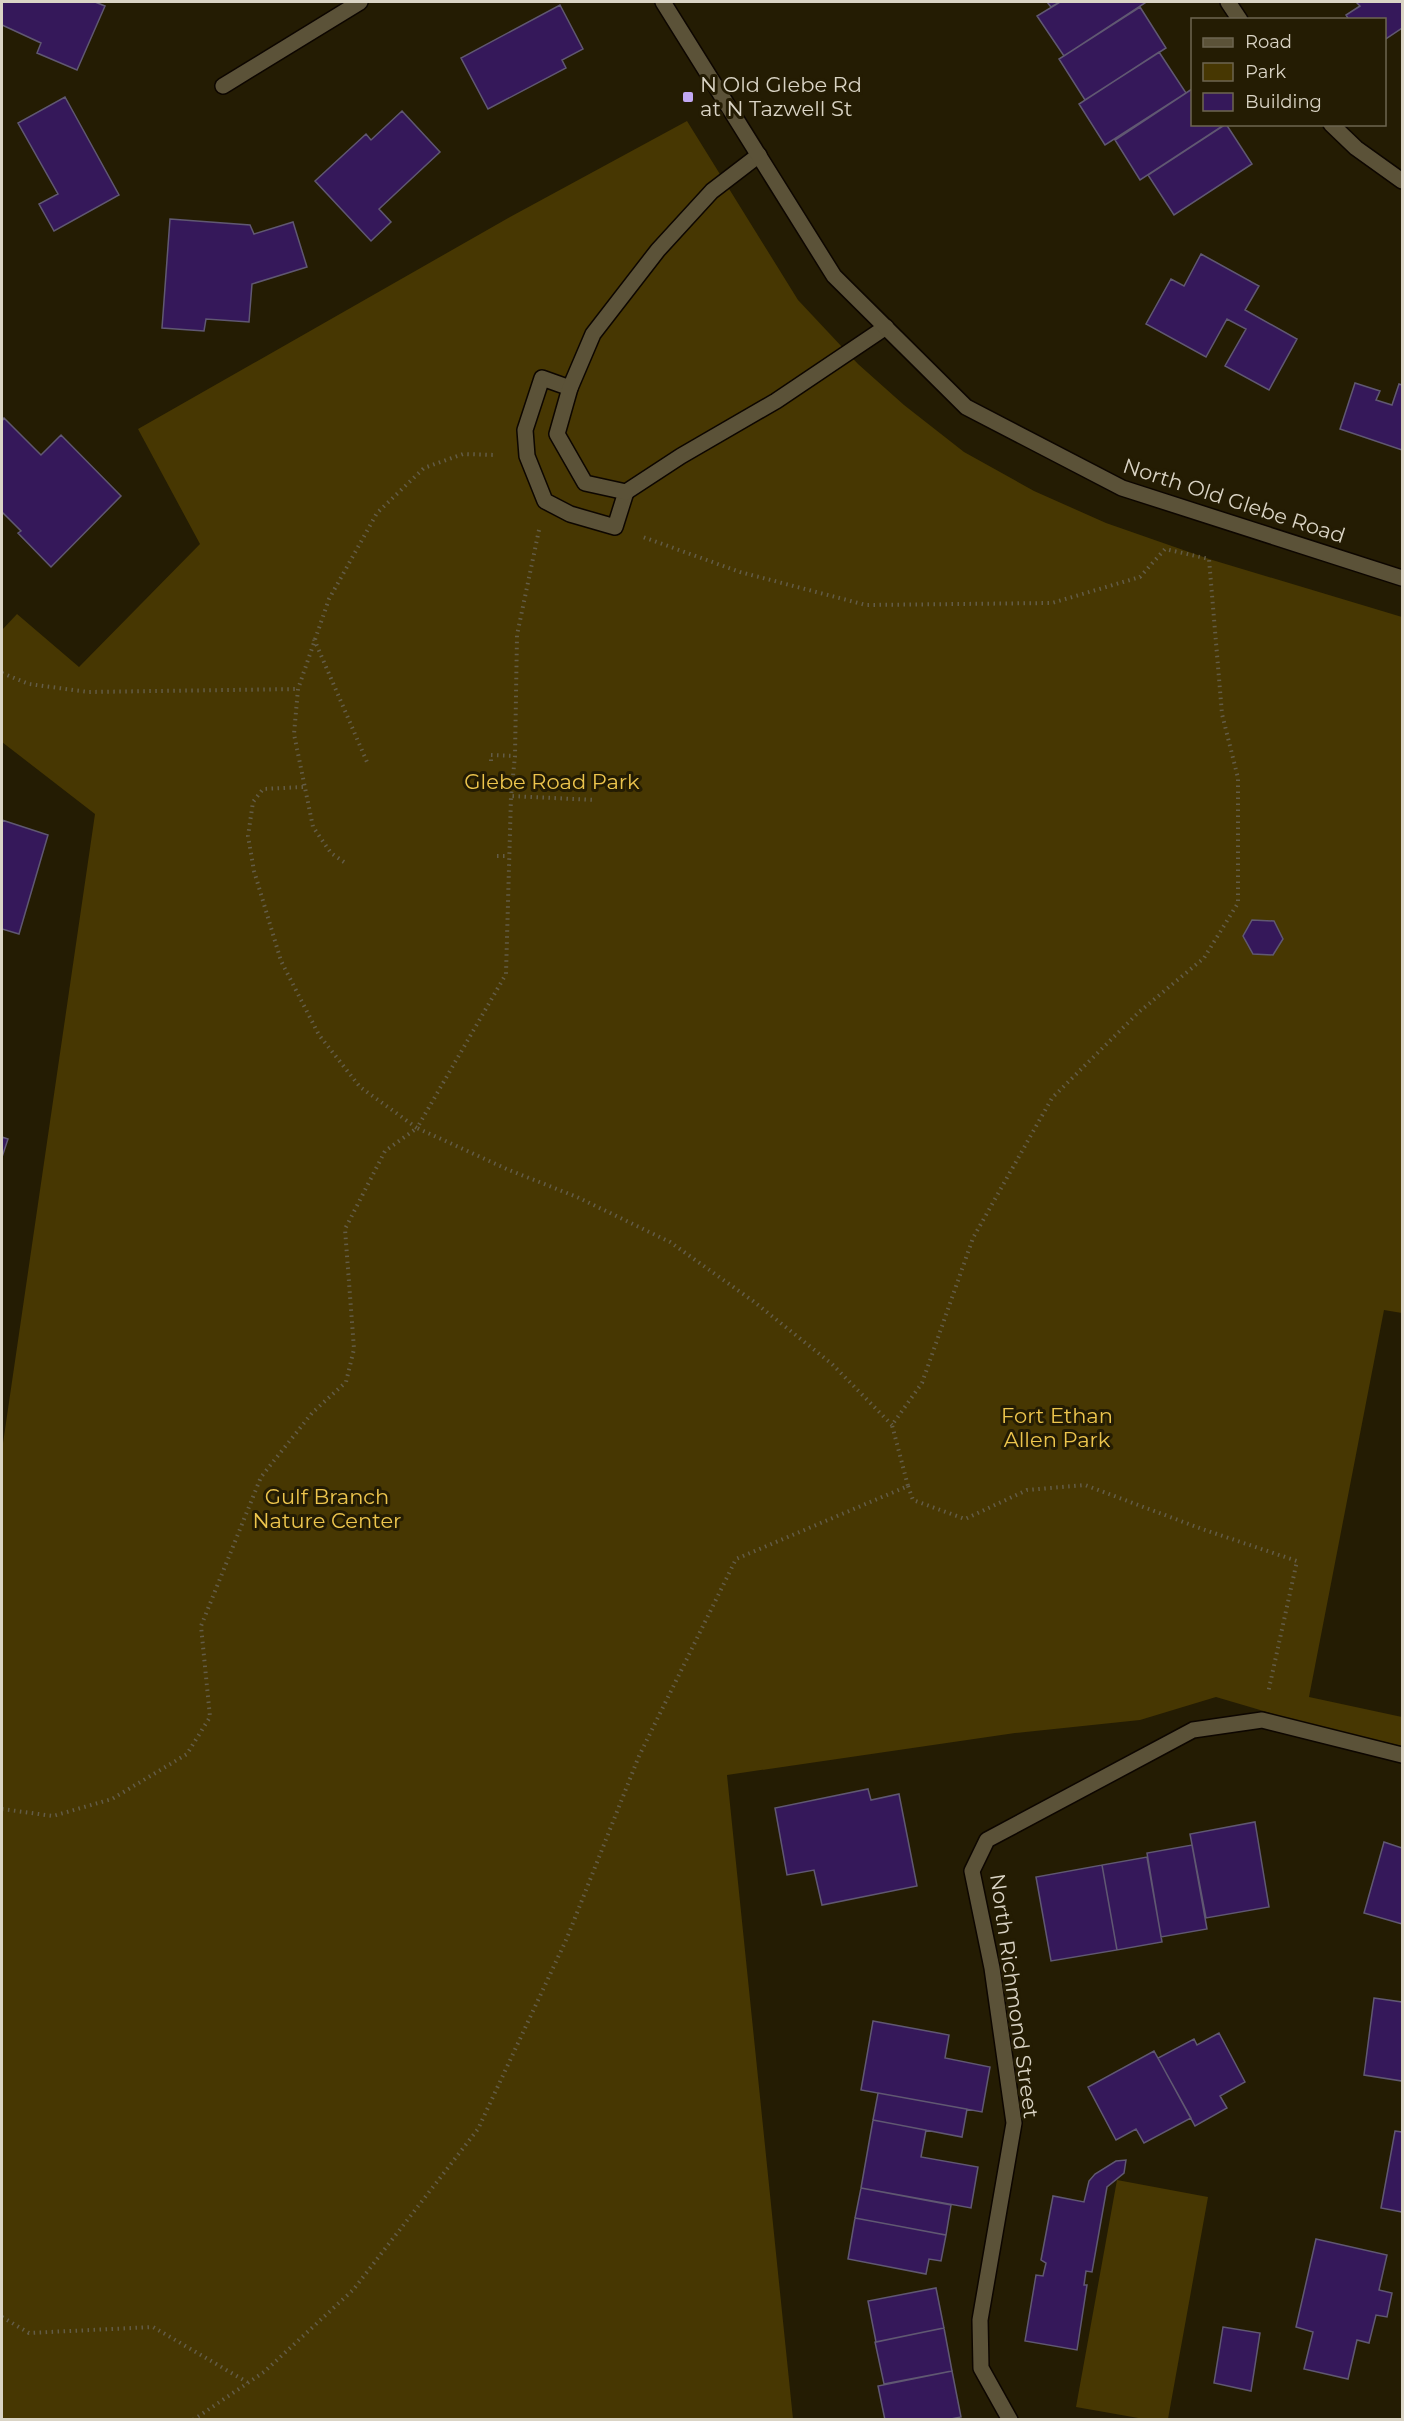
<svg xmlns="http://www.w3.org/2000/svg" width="1404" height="2421" font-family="Montserrat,sans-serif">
	<rect width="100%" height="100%" fill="#241c03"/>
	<!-- green -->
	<path fill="#473702" d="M687,121l111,179 60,64 46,41 60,47 70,39 72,32 103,36 193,58v696l-18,-3 -75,387 93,20v29l-95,-22 -91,-27 -76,23 -125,13 -288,42 66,644h-791v-969l93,-636 -93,-72v-112l15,-16 62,53 121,-123 -62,-115 372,-212z
		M1117,2180l91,17 -40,222h-24l-68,-12z"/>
	<!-- building -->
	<path fill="#35185a" stroke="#605872" stroke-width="1.5" d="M2,2h93l10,4 -28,64 -40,-17 4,-10 -39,-18z
		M1047,2h13l-9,5z
		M1060,2h84l1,1 -81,53 -27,-40z
		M1356,2h46v26l-18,12v-20h-35l-3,-5 14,-9z
		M560,5l23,44 -21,11 4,8 -78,41 -27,-51z
		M1140,7l26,41 -81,52 -26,-41z
		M1159,52l27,41 -81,52 -26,-41z
		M1192,89v35h28l1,3 -81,53 -25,-40z
		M65,97l54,98 -65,36 -15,-27 19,-10 -40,-71z
		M402,111l38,41 -61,57 12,13 -20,19 -56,-60 51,-47 5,6z
		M1226,124l26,40 -78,51 -26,-40z
		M170,219l80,6 4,9 39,-12 14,45 -55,17 -3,38 -43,-3 -2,12 -42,-3z
		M1201,254l58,32 -14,24 52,29 -28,51 -44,-24 21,-37 -19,-10 -21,38 -60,-33 25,-45 13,7z
		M1355,383l25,8 -4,9 16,5 7,-21 3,1v65l-62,-21z
		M4,418l37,37 20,-20 60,61 -70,71 -33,-34 3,-2 -19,-19v-91z
		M2,820l46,15 -29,99 -17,-5z
		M1252,920l22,1 9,18 -10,16 -20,-1 -10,-18z
		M2,1137l6,2 -6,18z
		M868,1789l3,11 28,-6 18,92 -95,19 -8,-35 -27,5 -12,-67z
		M1255,1822l14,85 -63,11 -16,-84z
		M1384,1842l18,6v76l-38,-11z
		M1192,1845l15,84 -46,8 -14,-84z
		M1147,1857l15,85 -45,8 -15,-85z
		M1102,1865l15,85 -66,11 -15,-84z
		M1374,1998l28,4v79l-38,-6z
		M873,2021l76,14 -4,23 45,9 -8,45 -121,-22z
		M1219,2033l26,49 -25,14 7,12 -32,18 -37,-68 36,-19 3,6z
		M1154,2051l37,67 -47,25 -8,-14 -20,11 -28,-53z
		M878,2093l89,16 -5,28 -89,-17z
		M873,2120l53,10 -5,27 57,10 -7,41 -110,-20z
		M1395,2131l7,1v80l-21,-4z
		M1126,2160l-2,13 -17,14 -15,85 -6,-1 -2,14h3l-10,65 -52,-9 11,-66 7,1 3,-13 -5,-3 12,-64 31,6 5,-21 6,-7 21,-13z
		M861,2188l90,17 -5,30 -91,-17z
		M855,2218l91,17 -5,26 -12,-2 -3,15 -78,-15z
		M1316,2239l71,16 -8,35 13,3 -5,24 -11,-2 -7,28 -12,-3 -9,39 -44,-10 9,-37 -17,-5z
		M936,2288l8,40 -68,14 -8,-41z
		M1223,2327l37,6 -9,58 -37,-8z
		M944,2328l8,43 -68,13 -9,-42z
		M952,2371l9,46 -15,3h-61l-7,-34z"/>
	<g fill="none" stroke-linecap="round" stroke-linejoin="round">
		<defs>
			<path id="service" d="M570,388l-28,-10 -17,52 2,26 18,45 25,13 45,13 11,-35"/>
			<path id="minor" d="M1228,2l12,18
				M223,86l137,-84
				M1331,124l25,24 46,33
				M759,155l-47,36 -54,59 -65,84 -23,54 -13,46 28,49 41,9 55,-36 95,-55 110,-74
				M1010,2420l-29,-52 -1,-48 34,-197 -22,-155 -20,-97 15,-31 206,-110 69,-10 140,35"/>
			<path id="tertiary" d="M663,2l171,274 132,131 156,81 280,90"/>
		</defs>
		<!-- service casing -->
		<use href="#service" stroke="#0d0600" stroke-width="18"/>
		<!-- minor casing -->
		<use href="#minor" stroke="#0d0600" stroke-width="18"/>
		<!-- tertiary casing -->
		<use href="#tertiary" stroke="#0d0600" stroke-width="18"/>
		<!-- path -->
		<path stroke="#635c47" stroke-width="4" stroke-dasharray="1.5 4.5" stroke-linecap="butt" d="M539,530l-22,105 -2,121 -4,40 84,4
			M314,639l53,123
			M2,673l27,11 59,8 210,-3
			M491,761v-6l24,1
			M303,787l-40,2 -10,13 -5,34 6,35 27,90 38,74 41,52 57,41 89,-154 5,-178
			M497,856h12
			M344,862l-13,-9 -18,-26 -19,-93 4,-45 31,-90 48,-86 47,-45 39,-14 33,1
			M908,1486l5,14 52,19 62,-29 58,-5 117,44 95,32 -29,132
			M2,1809l51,7 59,-17 75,-45 23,-37 -9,-91 60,-149 51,-64 34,-31 8,-33 -9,-120 40,-78 32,-23 92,42 68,27 93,45 83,59 79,63 60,61
			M2,2317l27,16 124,-6 94,55
			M193,2420l71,-48 89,-82 125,-161 89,-191 72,-182 97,-197 172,-73 -16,-61 30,-42 51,-145 79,-140 87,-86 65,-54 34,-55v-125l-16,-64 -13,-155 -44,-10 -25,28 -88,26 -186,2 -126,-33 -97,-35"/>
		<!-- service -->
		<use href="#service" stroke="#5b5238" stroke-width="15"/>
		<!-- minor -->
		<use href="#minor" stroke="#5b5238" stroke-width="15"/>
		<!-- tertiary -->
		<use href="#tertiary" stroke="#5b5238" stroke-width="15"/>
	</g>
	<!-- markers -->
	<rect fill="#c2a8f3" stroke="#241c03" stroke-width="2" x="682" y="91" width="12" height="12" rx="3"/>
	<g text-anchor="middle" stroke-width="6" stroke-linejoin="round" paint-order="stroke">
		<!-- poi labels -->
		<g font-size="21" fill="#dad4c5" stroke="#241c03" text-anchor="start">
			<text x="700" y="92">N Old Glebe Rd<tspan x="700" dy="24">at N Tazwell St</tspan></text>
		</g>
		<!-- street labels -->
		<g font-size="21" fill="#dad4c5" stroke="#241c03">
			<text transform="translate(1234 501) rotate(18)" y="7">North Old Glebe Road</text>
			<text transform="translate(1014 1996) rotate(82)" y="7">North Richmond Street</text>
		</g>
		<!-- park labels -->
		<g font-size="21" fill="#edc54d" stroke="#241c03">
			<text x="552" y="789">Glebe Road Park</text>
			<text x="1057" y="1423">Fort Ethan<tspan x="1057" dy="24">Allen Park</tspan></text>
			<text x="327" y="1504">Gulf Branch<tspan x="327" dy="24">Nature Center</tspan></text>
		</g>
	</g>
	<!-- border -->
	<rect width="1404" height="2421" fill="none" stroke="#dad4c5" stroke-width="6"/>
	<!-- legend -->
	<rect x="1191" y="18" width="195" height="108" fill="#241c03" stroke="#6d6651" stroke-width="1.5"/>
	<rect x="1203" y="38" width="30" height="9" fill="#5b5238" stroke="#6d6651" stroke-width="1.5"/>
	<text x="1245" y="48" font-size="18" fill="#dad4c5">Road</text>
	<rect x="1203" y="63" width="30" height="18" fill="#473702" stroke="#6d6651" stroke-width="1.5"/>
	<text x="1245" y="78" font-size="18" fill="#dad4c5">Park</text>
	<rect x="1203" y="93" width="30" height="18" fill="#35185a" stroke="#6d6651" stroke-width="1.5"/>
	<text x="1245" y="108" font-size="18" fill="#dad4c5">Building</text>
</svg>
